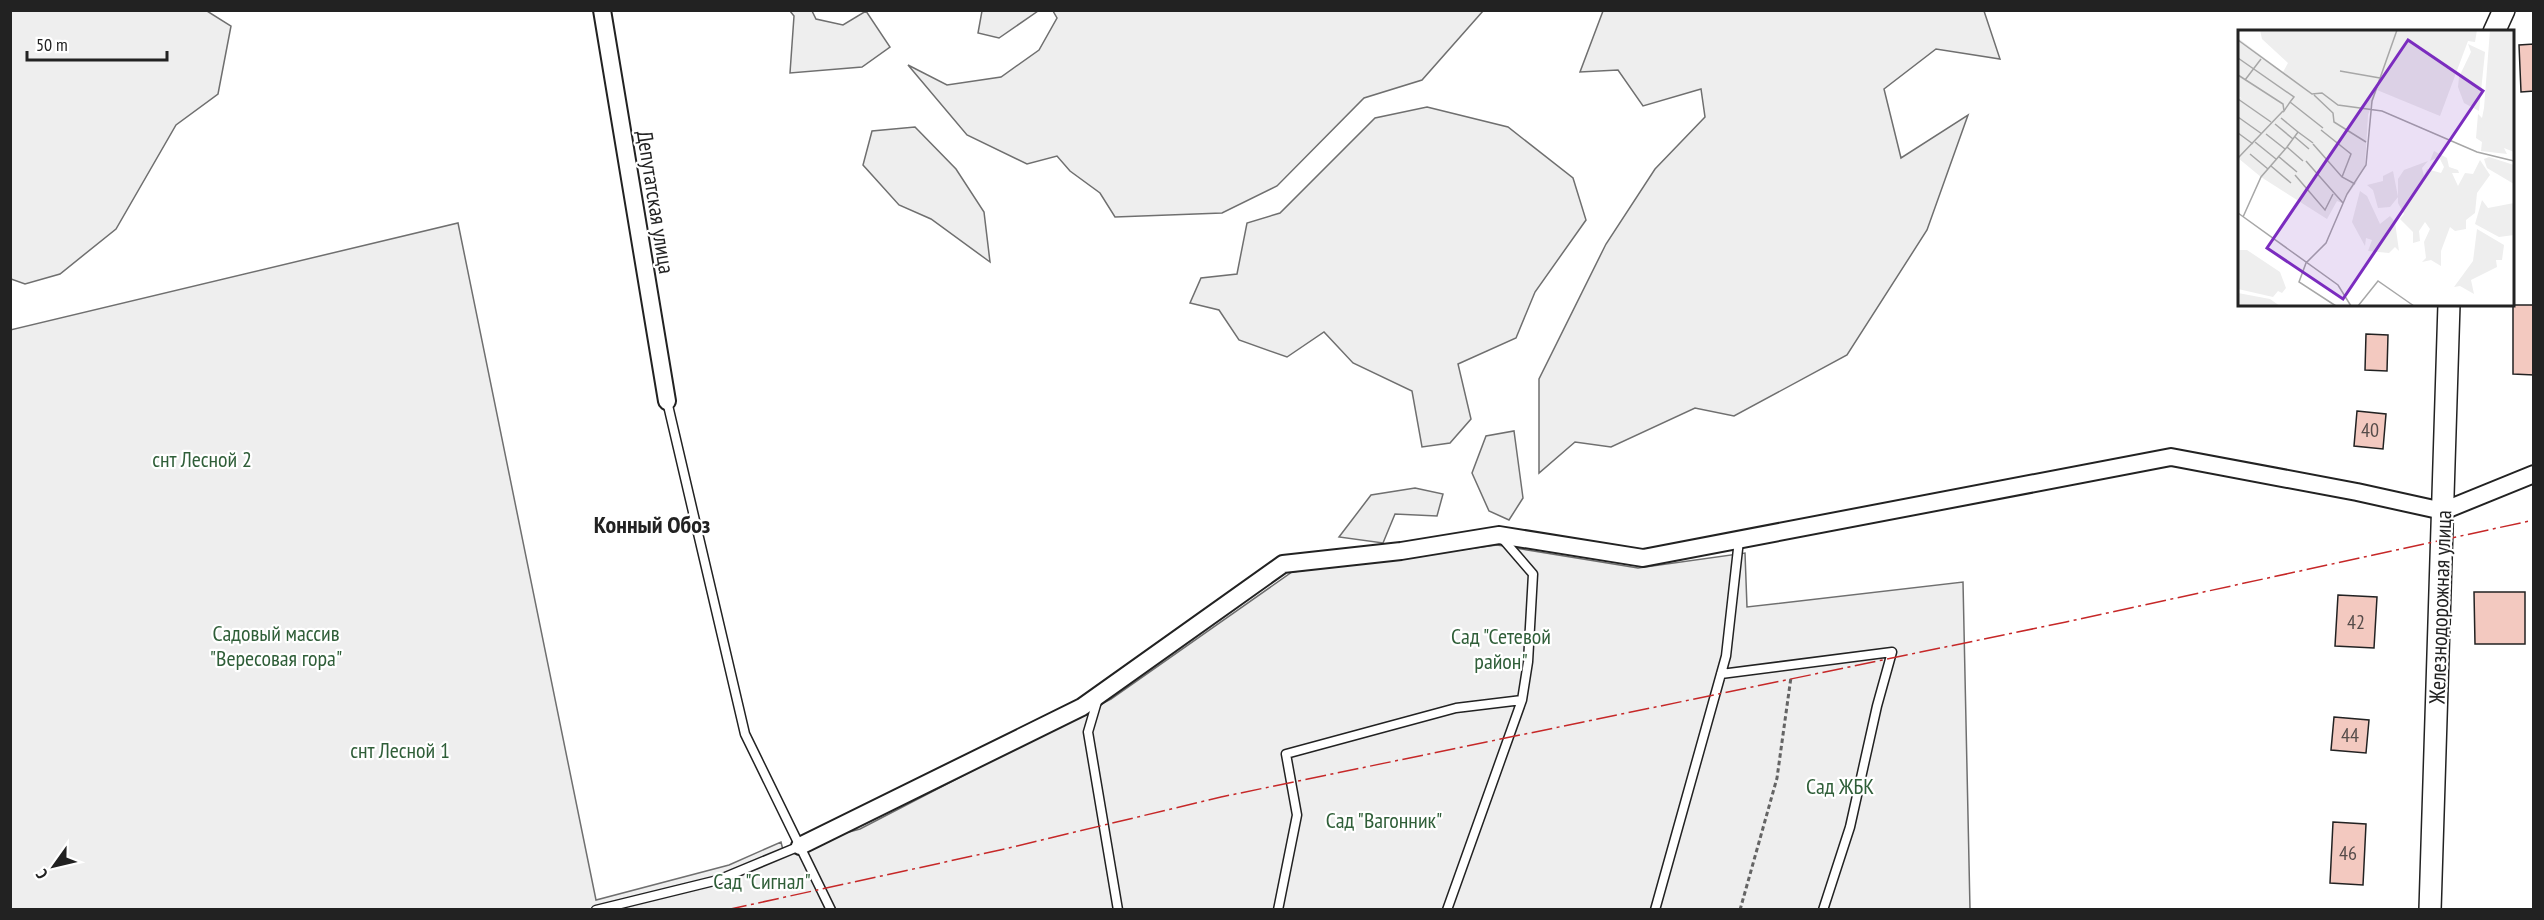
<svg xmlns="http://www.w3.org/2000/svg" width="2544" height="920" font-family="'PT Sans Narrow',sans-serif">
	<rect width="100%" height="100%" fill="#fff"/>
	<!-- green -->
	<path fill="#eee" stroke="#6f6f6f" stroke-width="1.5" d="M11,10l196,1 24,15 -13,68 -42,31 -60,104 -56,45 -35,10 -14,-5z
		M790,11h22l4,8 27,6 23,-14 24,36 -28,20 -72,6 4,-57z
		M982,11v-1l56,1 -39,27 -21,-5z
		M1053,11h430l-61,69 -58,18 -87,88 -55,27 -107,4 -15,-24 -30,-22 -13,-15 -30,8 -60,-29 -59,-70 39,20 54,-8 38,-27 18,-32z
		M1603,11h381l16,48 -64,-10 -52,40 17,69 67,-43 -41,115 -80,125 -113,61 -39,-8 -84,39 -36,-5 -36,31v-94l67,-135 49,-75 50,-52 -4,-28 -58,17 -25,-36 -38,2z
		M1427,107l81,20 65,51 13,42 -51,72 -19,46 -58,26 13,55 -21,24 -28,4 -10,-56 -59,-28 -29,-31 -37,25 -48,-17 -20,-30 -29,-7 11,-25 36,-4 10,-51 33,-10 95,-95z
		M915,127l41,42 28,43 6,50 -59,-43 -32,-14 -36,-40 9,-34z
		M458,223l138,677 133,-35 52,-23 2,8 77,-21 251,-130 181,-127 205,-27 141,23 107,-15 2,54 216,-25 7,327h-1959l-1,-579z
		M1514,431l9,67 -14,22 -20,-9 -17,-38 14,-37z
		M1415,488l28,6 -6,22 -42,-2 -12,29 -44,-6 32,-42z"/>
	<!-- building -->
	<path fill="#f3c9c0" stroke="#222" stroke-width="1.5" d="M2534,44v47l-13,1 -2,-47z
		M2513,305h21v70l-21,-1z
		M2366,334l22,1 -1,36 -22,-1z
		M2357,411l29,3 -3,35 -29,-3z
		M2474,592h51v52h-50z
		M2338,595l39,2 -3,51 -39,-2z
		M2334,717l35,3 -3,33 -35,-3z
		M2333,822l33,2 -3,61 -33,-2z"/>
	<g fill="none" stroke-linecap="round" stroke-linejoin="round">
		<defs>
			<path id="service" d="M667,401l78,333 86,176
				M1721,674l171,-22 -15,54 -27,121 -27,83
				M1098,698l-10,34 30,178
				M596,910l122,-30 82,-34
				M1278,910l19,-95 -11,-61 170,-46 66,-8
				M1447,910l75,-210 6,-38 5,-88 -32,-37
				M1655,910l71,-254 13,-116"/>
			<path id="minor" d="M602,10l65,391
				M800,846l282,-139 201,-143 118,-13 98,-16 144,23 528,-101 186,35 86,19 91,-37"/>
			<path id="tertiary" d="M2494,32l10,-22
				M2430,910l19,-606"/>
		</defs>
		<!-- service casing -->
		<use href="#service" stroke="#222" stroke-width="11"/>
		<!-- minor casing -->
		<use href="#minor" stroke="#222" stroke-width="20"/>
		<!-- tertiary casing -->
		<use href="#tertiary" stroke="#222" stroke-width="24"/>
		<!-- path -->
		<path stroke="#646464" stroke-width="3" stroke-dasharray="4.5 3" stroke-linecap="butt" d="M1740,910l37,-132 14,-101"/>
		<!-- service -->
		<use href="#service" stroke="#fff" stroke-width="8"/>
		<!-- minor -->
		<use href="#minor" stroke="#fff" stroke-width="16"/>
		<!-- tertiary -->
		<use href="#tertiary" stroke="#fff" stroke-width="21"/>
		<!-- power -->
		<path stroke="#c62828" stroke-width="1.5" stroke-dasharray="21 4.5 3 4.5" stroke-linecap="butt" d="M726,910l274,-60 221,-53 845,-175 468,-102"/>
	</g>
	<g text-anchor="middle" stroke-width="4.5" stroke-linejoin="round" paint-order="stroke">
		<!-- number labels -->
		<g font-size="20" fill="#564c4a">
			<text x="2370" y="437">40</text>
			<text x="2356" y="629">42</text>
			<text x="2350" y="742">44</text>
			<text x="2348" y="860">46</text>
		</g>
		<!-- street labels -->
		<g font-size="22" fill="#222" stroke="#fff">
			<text transform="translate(656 202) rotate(81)" y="8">Депутатская улица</text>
			<text transform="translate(2440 607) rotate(-88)" y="8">Железнодорожная улица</text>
		</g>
		<!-- park labels -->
		<g font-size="22" fill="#2f5e38" stroke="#fff">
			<text x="202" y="467">снт Лесной 2</text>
			<text x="276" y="641">Садовый массив<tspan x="276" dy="25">"Вересовая гора"</tspan></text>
			<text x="1501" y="644">Сад "Сетевой<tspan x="1501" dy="25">район"</tspan></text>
			<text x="400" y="758">снт Лесной 1</text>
			<text x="1840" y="794">Сад ЖБК</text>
			<text x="1384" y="828">Сад "Вагонник"</text>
			<text x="762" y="889">Сад "Сигнал"</text>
		</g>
		<!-- neighbourhood labels -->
		<g font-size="24" font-weight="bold" fill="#222" stroke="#fff">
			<text x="652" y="533">Конный Обоз</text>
		</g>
	</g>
	<!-- overview -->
	<g transform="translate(2238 30)">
		<rect width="276" height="276" fill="#fff"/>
		<path d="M22,0h217l-2,12 -7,-1 -28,75 -63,-26 -9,25 -3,50 -9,18 -14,20 -5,-2 -10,18 -66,-42 -23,-19v-61l5,2 -5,-3v-58l45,34 5,-9 -26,-24zM252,0h24v122l-10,-4 3,6 -26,-3 1,-9 -6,-4 2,-24 4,4 2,-10zM230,14l17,8 -6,59 -15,-8 -6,-16 1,-10 12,-25zM196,121l13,7 2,9 9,3 1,3h-7l6,13 7,-13 8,1 7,-14 10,15 -13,18 -2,20 -9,7v9l-11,2 -5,-4 -9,24v15l-10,-6 -9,2 4,-4 -2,-16 6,-13 -5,-7 -6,9 1,10 -7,2v-11l-13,-13 4,-5 -6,-11v-24l6,-9 24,-9 -6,7 2,8 3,-7 14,4 3,-6 -5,-10 -9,4zM251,127l25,8v19l-27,-16 -3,-9zM155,141l5,26 -8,10 -12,1 -5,-18 -6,-5 16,-4v-5zM122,161l7,5 13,28 10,-8 5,6 4,29 -4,-4 -6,6 -21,-2 4,-11 -6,-2 -1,8 -13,-24zM244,170l6,8 26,-5v32l-15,2 -24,-13zM239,199l27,16 -2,15h-6l1,7 -26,13 3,14 -14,-8 -6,1 19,-26zM0,220h9l33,22 6,16 -4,5 -4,-2 -5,6 -35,-8zM0,263l32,6 10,7h-42z" fill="#eee"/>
		<path fill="none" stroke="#a7a7a7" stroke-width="1.5" d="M0,10l74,54 10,-1 16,12 44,6 95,41 37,9M0,28l56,39 -4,5M102,41l40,7M0,45l45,29 1,7 6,-9 33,26M7,50l16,-21M76,65l19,18 1,9 32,20M0,69l33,23M0,87l24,17M43,88l17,14M37,94l18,15M83,100l30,24 -9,23M0,103l15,11M28,104l19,15M57,107l14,12M17,112l21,17M75,114l29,33 13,7M49,117l11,-15 15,11M12,124l18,15M40,126l19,16M0,128l45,-47M68,131l37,42M33,136l20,17M57,145l30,35 8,-16M0,183l100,72 13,21M5,187l18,-40 26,-30 16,14M98,276l-37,-24 7,-19 20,-20 21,-49 19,-29 6,-64 25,-71M120,276l20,-25 36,25"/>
		<path fill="#7b2cbf" fill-opacity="0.15" stroke="#7b2cbf" stroke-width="3" d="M170,10l75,51 -140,208 -76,-51z"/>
		<rect width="276" height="276" fill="none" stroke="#222" stroke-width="3"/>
	</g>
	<!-- border -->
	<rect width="2544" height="920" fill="none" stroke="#222222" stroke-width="24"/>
	<!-- north arrow -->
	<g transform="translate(54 866) rotate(236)" stroke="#ffffff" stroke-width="4.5" paint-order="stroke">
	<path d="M0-4.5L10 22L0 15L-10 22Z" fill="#222222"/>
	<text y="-9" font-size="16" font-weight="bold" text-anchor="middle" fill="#222222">С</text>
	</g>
	<!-- scale -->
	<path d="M27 51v9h140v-9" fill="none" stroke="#222222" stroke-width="3"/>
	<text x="36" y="51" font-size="18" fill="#222222" stroke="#ffffff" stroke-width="4.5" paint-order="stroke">50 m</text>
</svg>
